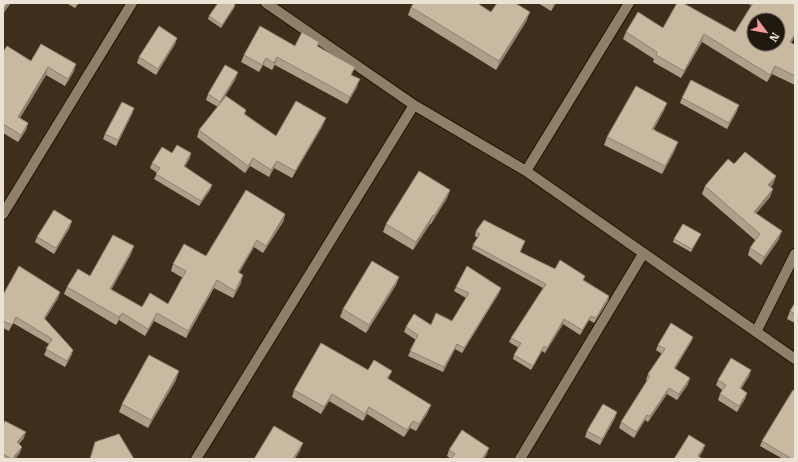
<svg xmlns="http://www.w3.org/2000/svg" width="798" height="462" font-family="'Roboto Serif',serif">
	<rect width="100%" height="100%" fill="#3d2f1b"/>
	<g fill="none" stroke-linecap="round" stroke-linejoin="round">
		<defs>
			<path id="minor" d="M266,3l148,102 112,66 269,188
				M526,171l103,-168
				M3,214l129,-211
				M756,332l39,-78
				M196,459l218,-354
				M520,459l123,-205"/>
		</defs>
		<!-- minor casing -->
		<use href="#minor" stroke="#231704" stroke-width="12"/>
		<!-- minor -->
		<use href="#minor" stroke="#8f8069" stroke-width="10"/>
	</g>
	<!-- wall -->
	<path fill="#ad9f8a" d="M66,3h13l-4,5z
		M538,3h18l-5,8z
		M747,3h48v33l-4,7 4,2v40l-23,-11 -5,8 -65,-40 -21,36 -28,-16 1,-3 -31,-20 3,-7 37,-4 72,4 17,-26z
		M235,5l-1,3 -13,20 -13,-9 1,-3z
		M411,7l80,5 36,8 -31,50 -88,-55z
		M177,38l-2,6 -19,31 -19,-12 2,-6z
		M319,42l-1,4 34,29 5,12 -10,17 -72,-39 -3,5 -9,-5 -4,7 -18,-10 3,-7z
		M3,52l28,9 43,10 -9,15 -19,-11 -26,43 8,5 -2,7 -8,12 -15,-9z
		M236,78l-15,25 25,7 -1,4 31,22 47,-11 -31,53 -18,-10 -5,9 -19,-11 -5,7 -48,-36 2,-7 19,-23 -12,-7 2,-6z
		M682,98l55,13 -10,18 -47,-26z
		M667,103l-3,7 -10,19 21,21 -13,24 -58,-29 3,-8z
		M134,108l-2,6 -16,32 -13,-7 2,-5z
		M172,153l18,5 -6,9 28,18 -2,5 -11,16 -45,-27 3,-6 -7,-5 2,-5z
		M734,164l42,12 -3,8 -2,3 -1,10 -14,16 23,26 -18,26 -13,-10 2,-7 5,-8 -53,-46 3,-8z
		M450,190l-3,8 -16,26h-1l-17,26 -30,-18 3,-8z
		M285,214l-2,8 -20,31 -9,-6 -15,26 2,10 -8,15 -19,-10 -28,50 -32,-17 -9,15 -26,-16 -3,5 -52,-31 3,-7 23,-11 41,-22 -20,35 31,18 26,-3 15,-26 -12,-7 2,-7 33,-8z
		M70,227l-16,27 -19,-12 2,-5z
		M476,231l49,10 -5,11 35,17 28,12 26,15 -1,5 -14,22 -5,-3 -9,15 -17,-11 -18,29 -3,-2 -11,19 -18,-11 1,-4 5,-7 -10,-6 2,-4 32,-50 -71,-39 1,-4 5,-7 -3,-2z
		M701,234l-10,18 -18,-10 1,-3z
		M399,277l-3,8 -30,48 -26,-16 3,-8z
		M456,287l45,1 -2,5 -37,60 -7,-4 -12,23 -35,-16 8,-16 -12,-8 2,-5 25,-2 21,-4 14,-23 -12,-7z
		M60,292l-2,6 -13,21 28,31 -2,6 -6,11 -21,-12 5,-11 -36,-21 -4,8 -6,-3v-33z
		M795,303v20l-8,-4 3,-8z
		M693,337l-2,5 -16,26 13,16 -11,16 -10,-6 -19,28 -3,-2 -11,18 -15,-10 2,-6 26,-41 -1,-1 2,-6 14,-20 -6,-4 2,-5z
		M368,370l24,1 -4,8 40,33 -12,19 -6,-3 -6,9 -37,-23 -4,7 -34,-20 -8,13 -29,-17 2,-7z
		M751,370l-2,6 -8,13 6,4 -2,6 -8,13 -19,-12 2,-6 2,-4 -6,-5 2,-5z
		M176,380l-28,48 -29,-16 3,-8z
		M617,412l-2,6 -15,27 -15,-8 2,-6z
		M3,425l21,13 -5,6 1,9 -5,6h-12z
		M762,441l33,18h-12l-23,-13z
		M449,450l38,4 -36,5 -4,-3z"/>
	<!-- shaded-wall -->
	<path fill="#8d8270" d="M8,3h3l-8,11v-4z
		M554,3h2l-5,8z
		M235,5l-1,3 -13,20 1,-3z
		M530,12l-3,8 -31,50 3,-9z
		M704,34l-2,8 -21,36 3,-7z
		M795,34v2l-8,14 3,-8z
		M177,38l-2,6 -19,31 2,-6z
		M277,57l-2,8 -3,5 2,-7z
		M266,58l-3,7 -4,7 3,-7z
		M76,64l-2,7 -9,15 3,-7z
		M775,66l-3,8 -5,8 3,-7z
		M48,67l-2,8 -30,49 2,-7z
		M238,72l-2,6 -18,29 2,-5z
		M360,79l-3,8 -10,17 3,-7z
		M667,103l-3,7 -14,26 2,-7z
		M739,105l-2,6 -10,18 2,-6z
		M134,108l-2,6 -16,32 2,-6z
		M326,118l-3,7 -31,53 3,-7z
		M28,123l-2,7 -8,12 3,-7z
		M678,142l-3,8 -13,24 3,-8z
		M191,153l-1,5 -8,14 2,-6z
		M253,158l-3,8 -5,7 3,-7z
		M277,161l-3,7 -5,9 2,-7z
		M776,176l-3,8 -8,9 3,-8z
		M212,185l-2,5 -11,16 2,-5z
		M773,189l-3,8 -19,23 3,-8z
		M450,190l-3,8 -16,26 3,-8z
		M285,214l-2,8 -20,31 3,-7z
		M433,215l-3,9 -17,26 3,-8z
		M72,221l-2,6 -16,27 2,-6z
		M782,231l-3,8 -18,26 3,-8z
		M257,240l-3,7 -19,33 3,-8z
		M134,246l-3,8 -23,42 2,-7z
		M243,275l-2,8 -8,15 2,-7z
		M399,277l-3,8 -30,48 3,-8z
		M217,280l-3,8 -28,50 2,-7z
		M501,288l-2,5 -37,60 2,-5z
		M60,292l-2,6 -16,26 2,-6z
		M609,296l-1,5 -14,22 2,-5z
		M122,313l-3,7 -3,5 3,-8z
		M157,313l-3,8 -9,15 3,-7z
		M591,316l-2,4 -9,15 2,-5z
		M564,319l-1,5 -18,29 2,-5z
		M693,337l-2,5 -19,32 2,-6z
		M457,344l-2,5 -12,23 1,-5z
		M544,346l-2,5 -11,19 2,-4z
		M73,350l-2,6 -6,11 2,-6z
		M751,370l-2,6 -11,18 2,-6z
		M179,371l-3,9 -28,48 3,-8z
		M690,378l-2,6 -11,16 2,-6z
		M669,388l-2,6 -19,28 2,-6z
		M747,393l-2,6 -8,13 2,-6z
		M332,394l-3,7 -8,13 3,-7z
		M431,405l-3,7 -12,19 3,-7z
		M369,407l-2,7 -4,7 2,-7z
		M617,412l-2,6 -15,27 2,-6z
		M647,415l-2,5 -11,18 2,-6z
		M413,421l-3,7 -6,9 3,-7z
		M26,432l-2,6 -9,9 2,-5z
		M303,443l-3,8 -5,8h-2z
		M705,445l-2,6 -5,8v-3z
		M22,447l-2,6 -5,6h-3z
		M489,448l-2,6 -3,5h-2z"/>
	<!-- building -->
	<path fill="#c9b9a0" stroke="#8d8270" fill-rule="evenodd" d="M3,3h5l-5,7z
		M218,3h15l2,2 -13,20 -13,-9z
		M414,3h63l14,9 6,-9h18l15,9 -31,49 -88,-54z
		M677,3h6l52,29 18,-29h42v31l-5,8 5,3v31l-20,-10 -5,9 -66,-41 -20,37 -28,-16 1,-3 -31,-20 12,-20 25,16zM754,20h24v24h-24z
		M159,26l18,12 -19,31 -19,-12z
		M260,26l35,20 7,-14 17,10 -2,4 38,21 -4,8 9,4 -10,18 -73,-40 -3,6 -8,-5 -4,7 -18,-10z
		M41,44l35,20 -8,15 -20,-12 -30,50 10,6 -7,12 -18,-11v-72l4,-6 24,15z
		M225,65l13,7 -18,30 -12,-8z
		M691,80l48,25 -10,18 -47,-25z
		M636,86l31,17 -15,26 26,13 -13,24 -58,-29z
		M226,96l20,14 -2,4 32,22 20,-35 30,17 -31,53 -18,-10 -6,9 -18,-12 -5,8 -49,-36z
		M122,102l12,6 -16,32 -13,-6z
		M177,145l14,8 -7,13 28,19 -11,16 -45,-27 4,-6 -8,-5 10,-16 10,6z
		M745,152l31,24 -8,9 5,4 -19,23 28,19 -18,26 -14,-9 10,-14 -55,-48 23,-27 6,5z
		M419,171l31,19 -16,26 -1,-1 -17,27 -30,-18z
		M246,190l39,24 -19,32 -9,-6 -19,32 5,3 -8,16 -18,-11 -29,51 -31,-18 -9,16 -26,-16 -3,4 -52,-30 11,-18 12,7 23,-41 21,11 -24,43 32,18 8,-14 18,11 18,-33 -13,-7 11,-20 22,12z
		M54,210l18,11 -16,27 -19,-11z
		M484,220l41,21 -5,11 35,17 5,-9 25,16 -2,4 26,16 -13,22 -5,-2 -9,14 -18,-11 -17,29 -3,-2 -11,20 -19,-11 7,-12 -10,-5 35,-54 -73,-39 7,-11 -4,-3z
		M683,224l18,10 -9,15 -18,-10z
		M372,261l27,16 -30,48 -26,-16z
		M19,266l41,26 -16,26 29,32 -6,11 -21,-12 6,-10 -36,-22 -4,8 -9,-4v-26z
		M467,266l34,22 -37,60 -7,-4 -13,23 -34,-16 8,-16 -12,-8 8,-13 17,11 5,-12 16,8 17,-28 -13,-6z
		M795,303v11l-5,-3z
		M671,323l22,14 -19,31 16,10 -11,16 -10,-6 -19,28 -3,-1 -11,17 -15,-10 29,-46 -2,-2 17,-25 -7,-4z
		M321,343l47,27 6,-10 18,11 -5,7 44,27 -12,19 -6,-3 -6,9 -38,-23 -4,7 -33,-20 -8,13 -30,-17z
		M149,355l30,16 -28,49 -29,-16z
		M731,358l20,12 -11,18 7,5 -8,13 -19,-12 6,-9 -8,-5z
		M793,390l2,1v68h-3l-30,-18z
		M603,404l14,8 -15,27 -15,-8z
		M5,421l21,11 -9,10 5,5 -10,12 -9,-5v-29z
		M274,426l29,17 -10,16h-39z
		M462,430l27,18 -7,11h-31l4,-5 -6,-4z
		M119,434l15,25h-44l5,-17z
		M689,435l16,10 -7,11 3,2v1h-27z"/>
	<!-- border -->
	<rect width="798" height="462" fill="none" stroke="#ece3d7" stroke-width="8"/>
	<!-- north arrow -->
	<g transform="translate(766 32) rotate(122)"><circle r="19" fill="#1f1910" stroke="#716a60"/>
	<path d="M0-3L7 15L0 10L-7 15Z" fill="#f59b9d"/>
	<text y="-6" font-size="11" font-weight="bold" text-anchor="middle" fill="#ece3d7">N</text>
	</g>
</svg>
